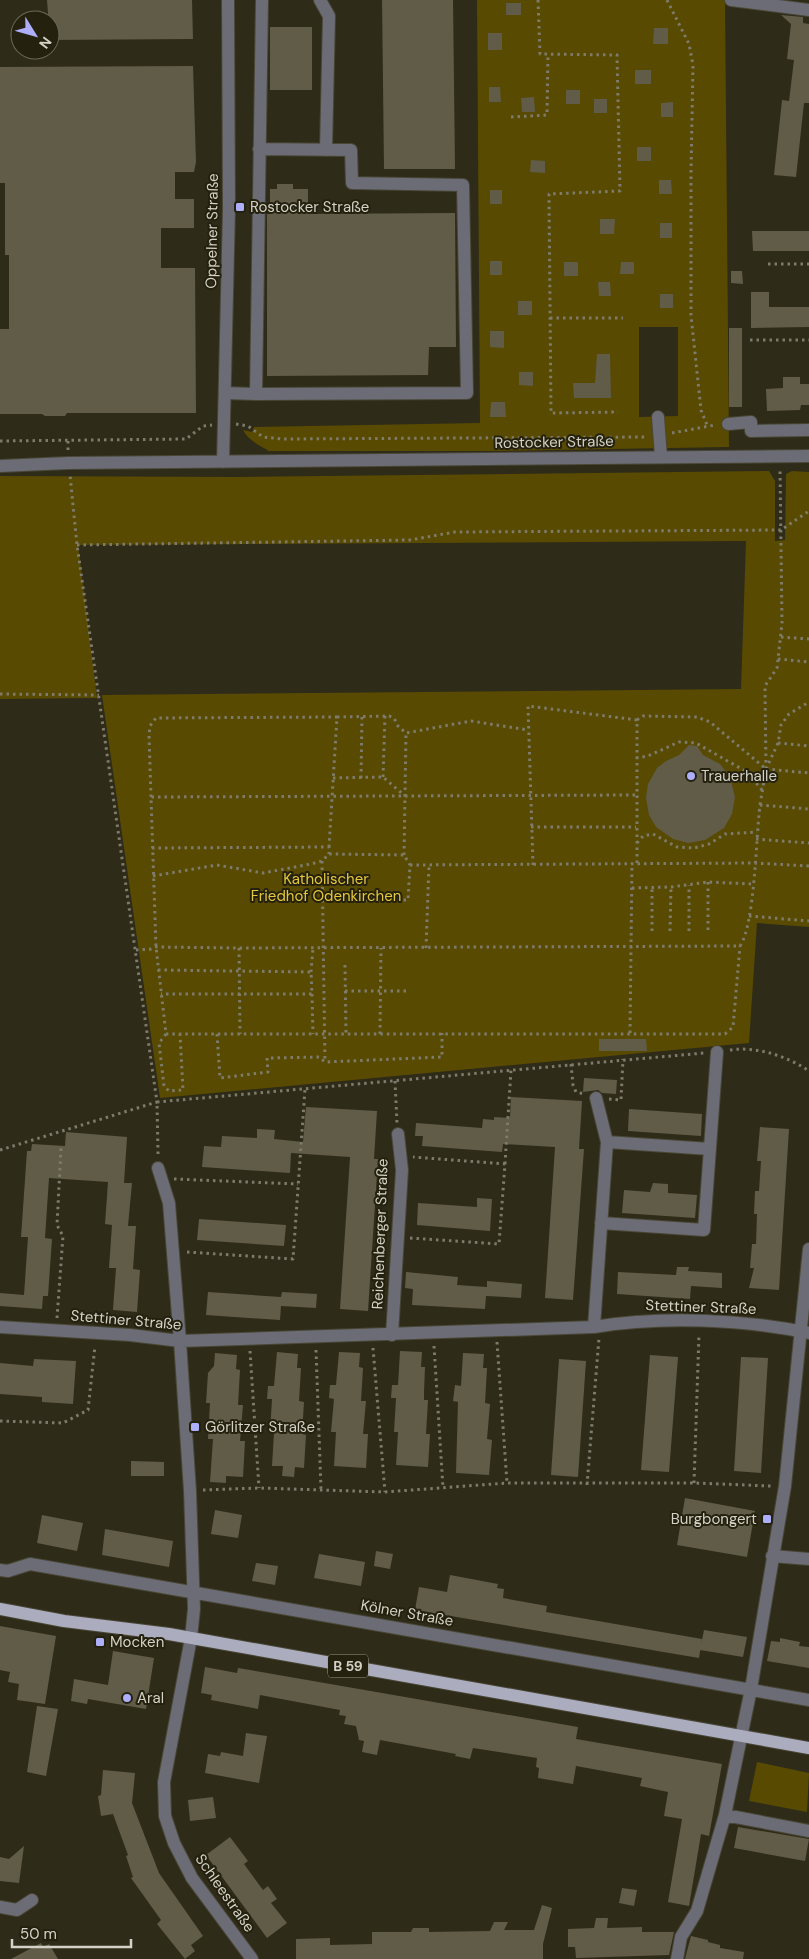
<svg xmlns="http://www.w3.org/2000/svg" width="809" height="1959" font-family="'DM Sans',sans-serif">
	<rect width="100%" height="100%" fill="#2f2b19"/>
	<!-- green -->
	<path fill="#584a00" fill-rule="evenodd" d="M477,0h248l4,447 -236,4h-224c-10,-6 -21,-11 -26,-21l9,2 2,-5 226,-4zM639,327h39v89l-39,1z
		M769,471l6,10v60l10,-1 1,-66 6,-3 17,1v455l-52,-4 -8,120 -589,55 -58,-403 639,-6 5,-148 -668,4 19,153 -97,1v-223l240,1z
		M757,1762l52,11 -2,39 -58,-11z"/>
	<!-- building -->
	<path fill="#605c48" d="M47,0h145l1,39 -143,1z
		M382,0h71l2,169h-71z
		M506,3h15v12h-15z
		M781,15l22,2v6l6,1v79h-5l-8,74 -22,-2 8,-75 7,1 5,-41 -7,-1 4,-35z
		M270,27h42v63h-42z
		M654,28h14v16h-15z
		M488,33h14v17h-14z
		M193,66l3,96 -2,10h-19v27h19v29h-33v40h34l1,145h-129l-2,3h-20l-3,-2h-42v-85h9v-74h-4v-72h-5v-116z
		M635,70h16v14h-16z
		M489,87h11l1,15h-12z
		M566,90h14v14h-14z
		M534,97l1,15h-13l-1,-14z
		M594,99h13v14h-13z
		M673,102v15h-12v-14z
		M637,147h14v14h-14z
		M531,160l14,1v12l-15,-1z
		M659,180h12l1,14h-13z
		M277,184h16v5h15v25l147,-1 1,134h-27l-1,28 -161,1v-162h3v-25h7z
		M490,190h12v14h-12z
		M600,219h15l-1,15h-14z
		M660,223h12v15h-12z
		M752,231h57v20h-56z
		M490,261h12v14h-12z
		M564,262h14v14h-14z
		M621,262h13v12h-14z
		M731,271h11l1,13 -12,-1z
		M598,282h12l1,14h-12z
		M751,292h18v15h40v20l-58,1z
		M660,294h13v14h-13z
		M518,301h14v14h-14z
		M729,328h13v79h-13z
		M490,331h14v17l-14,-1z
		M597,354h13l1,44h-37l-1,-15h22z
		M519,372h14v14l-14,-1z
		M783,377h17v7h9v21h-8l-1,5 -33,1 -1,-22 17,-1z
		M491,402h14l1,15h-16z
		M689,745l8,1 6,9 17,9 10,13 5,20 -3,17 -8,14 -19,12 -17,3 -15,-4 -17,-12 -7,-12 -3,-17 2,-14 9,-16 9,-7 13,-6z
		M599,1039h47l1,12h-48z
		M584,1078l33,2 -1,14 -14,-1 -4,-3 -15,2z
		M511,1097l71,4 -3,48h5l-11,151 -28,-2 10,-151 -52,-3 -1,8 -80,-6 1,-10h-8l1,-13 66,5 1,-9 11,1v-3l16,1z
		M306,1107l71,4 -3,48h4l-10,152 -28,-2 10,-152 -59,-4 -1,20 -88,-6 2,-21 17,1 1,-11 35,2v-9l18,1 -1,9 29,3z
		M629,1109l73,5 -1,22 -73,-5z
		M760,1127l29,2 -10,161 -30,-2 5,-20h-4l2,-24h4l1,-30h-3l1,-23h4l2,-30h-4z
		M66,1132l61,5 -3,46h8l-4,43h8l-3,43 7,1 -3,42 -24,-2 3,-42h-7l3,-43 -7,-1 3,-42 -59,-4 -4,60 7,1 -4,57h-5l-1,13 -42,-3v-13l24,2 4,-58h-7l6,-86h4l1,-7 33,2z
		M653,1183l15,1v9l29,2 -2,23 -73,-5 2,-23 26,2z
		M477,1198l15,1 -2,32 -73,-6 1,-22 59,4z
		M199,1219l87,6 -2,21 -87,-6z
		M677,1267h12l-1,4 34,2v15l-31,-2 -1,13 -73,-5 1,-22 58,3z
		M406,1272l52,5 -1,8 30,2v-6l35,3 -1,14 -35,-2 -1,13 -73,-4 1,-16 -8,-1z
		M208,1292l73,5 1,-5 35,2 -1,14 -35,-2 -1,14 -74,-5z
		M400,1351l22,1 -1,15h4l-1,25v8h4l-2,34h4l-2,33 -32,-2 2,-33h-4l2,-34h-5l1,-13h6z
		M277,1352l21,2 -1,14h4l-2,33 5,1 -2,32 4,1 -2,33 -9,-1 -1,10 -12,-1 1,-10h-11l2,-33 -4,-1 2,-33h-5l1,-13h6z
		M339,1352l21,1 -1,14 4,1 -2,33h5l-3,33h5l-2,34 -32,-2 2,-34h-5l3,-33 -5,-1 1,-13h6z
		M215,1353l22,2 -1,14 4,1 -2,35h5l-3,36h5l-2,36 -17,-1v7l-16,-1 3,-43h-5l2,-36h-4l2,-30 6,-7z
		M463,1353l21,1 -1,14h4l-2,35 5,1 -3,35 5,1 -3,35 -33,-2 2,-71 -5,-1 2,-16 6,1z
		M650,1355l28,2 -9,115 -28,-2z
		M741,1357l27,1 -7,115 -27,-2z
		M34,1359l42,2 -3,43 -31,-2v-5l-42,-3v-31l33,3z
		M559,1359l27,2 -8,116 -27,-2z
		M131,1461l33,1v14h-33z
		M685,1498l70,13 -8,46 -70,-12z
		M215,1510l27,5 -4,23 -27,-4z
		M42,1515l41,8 -6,28 -40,-8z
		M105,1529l68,12 -4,26 -67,-12z
		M376,1551l17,3 -3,15 -16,-3z
		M319,1554l46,8 -4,24 -47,-8z
		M256,1563l22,3 -3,19 -23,-4z
		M450,1575l48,9 -1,4 7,1 -1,9 44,8 -1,6 156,27 -3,19 -284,-48 4,-23 28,5z
		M0,1626l56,10 -11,68 -28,-4 2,-16 -11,-2 2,-10 -10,-2z
		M704,1630l43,7 -4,20 -43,-7z
		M780,1638l20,4 -1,4 10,1v21l-42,-7 4,-20 9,1z
		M113,1651l41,7 -8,51 -58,-10 -1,5 -16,-3 3,-22 34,6z
		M205,1667l32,6 1,-5 340,59 -2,12 146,25 -13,72 -8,-2 -12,72 -21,-4 14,-83 -18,-3 4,-24 -28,-6 2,-8 -66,-12 -3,18 -35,-6 1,-10 -3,-1 1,-9 -64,-10 -3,11 -15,-3 1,-2 -76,-14 -3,15 -15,-3 2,-11 -5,-1 -3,-14 -12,-2 2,-8 -7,-1 1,-5 -80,-15 -2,14 -47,-9 1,-5 -11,-2z
		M37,1706l21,3 -12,67 -19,-4z
		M246,1733l21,3 -8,47 -54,-10 3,-19 12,2 1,-4 22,4z
		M103,1770l32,3 -3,30 27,70 44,63 -12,9 4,6 -10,8 -28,-35 4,-4 -30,-42 2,-1 -7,-21 2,-1 -15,-41 -12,2 -3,-20 3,-1z
		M213,1797l3,21 -26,3 -2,-21z
		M738,1827l71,12 -4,22 -71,-13z
		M230,1837l18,24 -4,3 19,26 5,-4 9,13 -6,4 16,20 -20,15 -61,-83z
		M24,1846l-5,37 -19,-2v-24l9,2z
		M622,1888l15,2 -3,16 -15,-3z
		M542,1905l10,3 -9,36v15h-247v-20l34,-1v7l42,-1v-12h39l2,-4h16v4l61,-1 4,-9h14l-4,8h30z
		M596,1918h12l-1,10 35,-1v5h32l-5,23 -93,3 -1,-11h-7v-18l26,-1z
		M691,1936l17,4v2l12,3v3l24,4 -1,7h-58z
		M41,1943l2,4 6,-3 9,15h-47z"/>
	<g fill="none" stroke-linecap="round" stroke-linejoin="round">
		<defs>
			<path id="minor" d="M320,0l9,16 -3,134
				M731,0l78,10
				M225,393l31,1 6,-394
				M256,394l211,-1 -4,-208 -111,-2 -1,-33 -92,-1
				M658,417l3,40
				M728,424l23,-2v9l58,-1
				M223,462l6,-253 -1,-209
				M0,466l68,-3 741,-7
				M607,1142l103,7
				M158,1168l11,35 11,138 10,150 4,118 -3,29 -27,144 1,34 9,27 18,35 60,81
				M601,1223l103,7 13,-178
				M0,1327l130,8 50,6 414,-14c67,-11 148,-8 215,6
				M594,1327l13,-185 -11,-44
				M392,1335l10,-165 -4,-36
				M772,1556l37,3
				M0,1570l8,1 22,-7 779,136
				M725,1815l84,16
				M0,1907l17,3 15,-10
				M677,1959l4,-22 16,-26 28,-96 26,-126 34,-203 24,-237"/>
			<path id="major" d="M0,1609l64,12 105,13 640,114"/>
		</defs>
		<!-- minor casing -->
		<use href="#minor" stroke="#494635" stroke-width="14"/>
		<!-- major casing -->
		<use href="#major" stroke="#494635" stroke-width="14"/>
		<!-- path -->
		<path stroke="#7e7b6c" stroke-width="3" stroke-dasharray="2.5 4" stroke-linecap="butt" d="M538,0l2,54 77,1 3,136 -71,3 2,219 67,-1
			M667,0l22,44 4,21 -2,108v142l10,95 6,15
			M511,117l36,-2 1,-61
			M768,264h41
			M550,318h73
			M750,340h59
			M236,424l12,2 15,11 19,2 364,-2
			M672,433l43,-8
			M0,441l186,-2 17,-13 9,-1
			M68,441v11
			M77,545l333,-5 45,-8 326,-2 28,-19
			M781,637l28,2
			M778,659l31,3
			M0,694l99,1
			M337,717l52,-1 5,2 4,8 8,7 65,-12 57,9
			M778,743l31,3
			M636,758l12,-2 31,-14 17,1 51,29 15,18
			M766,769l-1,-83 12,-18 5,-45 -2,-154
			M766,769l12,-26 3,-18 8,-11 20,-12
			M766,769l43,4
			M383,777l2,-61
			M333,778l50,-1 22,19
			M361,778l1,-62
			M635,795l-484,2 5,150 10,87h559l8,-7 7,-81
			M151,797l-2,-62 1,-9 6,-8 181,-1 -8,130
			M531,827h105
			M756,839l53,4
			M637,843l6,-7 10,-2 24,13 17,1 15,-4 16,-10 32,-2
			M152,848l177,-1v7
			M404,855l2,-122
			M322,861l3,201
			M637,863v-143l6,-4 54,1 13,5 56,47 -6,36
			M410,865l344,-2 55,3
			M533,865l-5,-159 109,14
			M153,876l64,-11 46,8 48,-9 11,-3 7,-7 75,1 6,10 -2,35h-86
			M708,882v49
			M632,888l39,-1 37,-5 44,2
			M749,916l60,5
			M652,931v-44
			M670,931l1,-44
			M689,931v-46
			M239,948l1,86
			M426,948l3,-83
			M136,950l15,-1 5,-2 83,1 501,-2c15,-22 16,-110 20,-141l49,4
			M345,965l1,69
			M158,970l153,2 1,22h-151
			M311,972l2,-24
			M345,991h62
			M312,994l1,40
			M630,1033l2,-170
			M166,1034l-7,9 5,43 5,5 14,-1 -3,-56
			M217,1034l3,44 48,-6 -1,-14 52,-1 6,5 117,-5v-24
			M380,1034l1,-86
			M730,1050c26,-4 57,6 79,21
			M571,1064l2,21 3,7 8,2
			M395,1081l2,42
			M609,1099l12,1 2,-41
			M0,1150l157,-48 -80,-557 -7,-70
			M158,1154l-1,-52 547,-49
			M505,1164l6,-94
			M174,1179l124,5
			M410,1238l89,6 6,-80 -92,-7
			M187,1252l106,7 12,-170
			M57,1318l6,-82 -6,-11 4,-77
			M497,1342l10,141
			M434,1346l9,142
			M373,1348l12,144
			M316,1350l5,139
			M250,1351l9,137
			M0,1421l63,2 25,-13 7,-64
			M694,1483l5,-149
			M587,1485l12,-147
			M203,1490l56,-2 126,4 122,-9h187l77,3"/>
		<!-- minor -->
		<use href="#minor" stroke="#6b6c75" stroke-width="12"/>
		<!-- major -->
		<use href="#major" stroke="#abadbf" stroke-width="12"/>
	</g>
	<!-- markers -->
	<g fill="#adaffb" stroke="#25210f" stroke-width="2">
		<rect x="235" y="202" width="10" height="10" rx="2.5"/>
		<circle cx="691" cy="776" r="5"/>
		<rect x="190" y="1422" width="10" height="10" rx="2.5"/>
		<rect x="762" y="1514" width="10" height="10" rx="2.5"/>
		<rect x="95" y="1637" width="10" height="10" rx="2.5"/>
		<circle cx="127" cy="1698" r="5"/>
	</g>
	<g text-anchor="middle" stroke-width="4" stroke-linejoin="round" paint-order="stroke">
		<!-- shield labels -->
		<rect fill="#25210f" stroke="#a09d8f" stroke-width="1" x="328" y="1654.5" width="40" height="23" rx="4"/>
		<g font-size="14" font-weight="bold" fill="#d4d2c6">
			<text x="348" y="1671">B 59</text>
		</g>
		<!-- poi labels -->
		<g font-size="15" fill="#d4d2c6" stroke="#25210f" text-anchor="start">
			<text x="250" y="212">Rostocker Straße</text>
			<text x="701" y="781">Trauerhalle</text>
			<text x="205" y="1432">Görlitzer Straße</text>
			<text x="757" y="1524" text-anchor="end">Burgbongert</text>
			<text x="110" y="1647">Mocken</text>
			<text x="137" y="1703">Aral</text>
		</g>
		<!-- street labels -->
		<g font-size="15" fill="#d4d2c6" stroke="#25210f">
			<text transform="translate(212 231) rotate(-89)" y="5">Oppelner Straße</text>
			<text transform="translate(554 442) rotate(-1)" y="5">Rostocker Straße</text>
			<text transform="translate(380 1234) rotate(-88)" y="5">Reichenberger Straße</text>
			<text transform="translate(701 1307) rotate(2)" y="5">Stettiner Straße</text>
			<text transform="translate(126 1320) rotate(5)" y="5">Stettiner Straße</text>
			<text transform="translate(407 1613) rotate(10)" y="5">Kölner Straße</text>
			<text transform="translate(225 1893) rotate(55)" y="5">Schleestraße</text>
		</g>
		<!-- park labels -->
		<g font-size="15" fill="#e3c73d" stroke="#25210f">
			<text x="326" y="884">Katholischer<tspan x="326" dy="17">Friedhof Odenkirchen</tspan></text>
		</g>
	</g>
	<!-- north arrow -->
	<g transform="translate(35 35) rotate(127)"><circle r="24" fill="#25210f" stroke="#6b6858"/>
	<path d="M0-4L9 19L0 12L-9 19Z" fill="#adaffb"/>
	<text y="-8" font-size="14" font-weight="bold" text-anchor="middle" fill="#d4d2c6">N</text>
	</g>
	<!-- scale -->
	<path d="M12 1939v8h119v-8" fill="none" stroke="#d4d2c6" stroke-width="2.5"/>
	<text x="20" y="1939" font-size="15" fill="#d4d2c6" stroke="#25210f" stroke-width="4" paint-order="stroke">50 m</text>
</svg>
